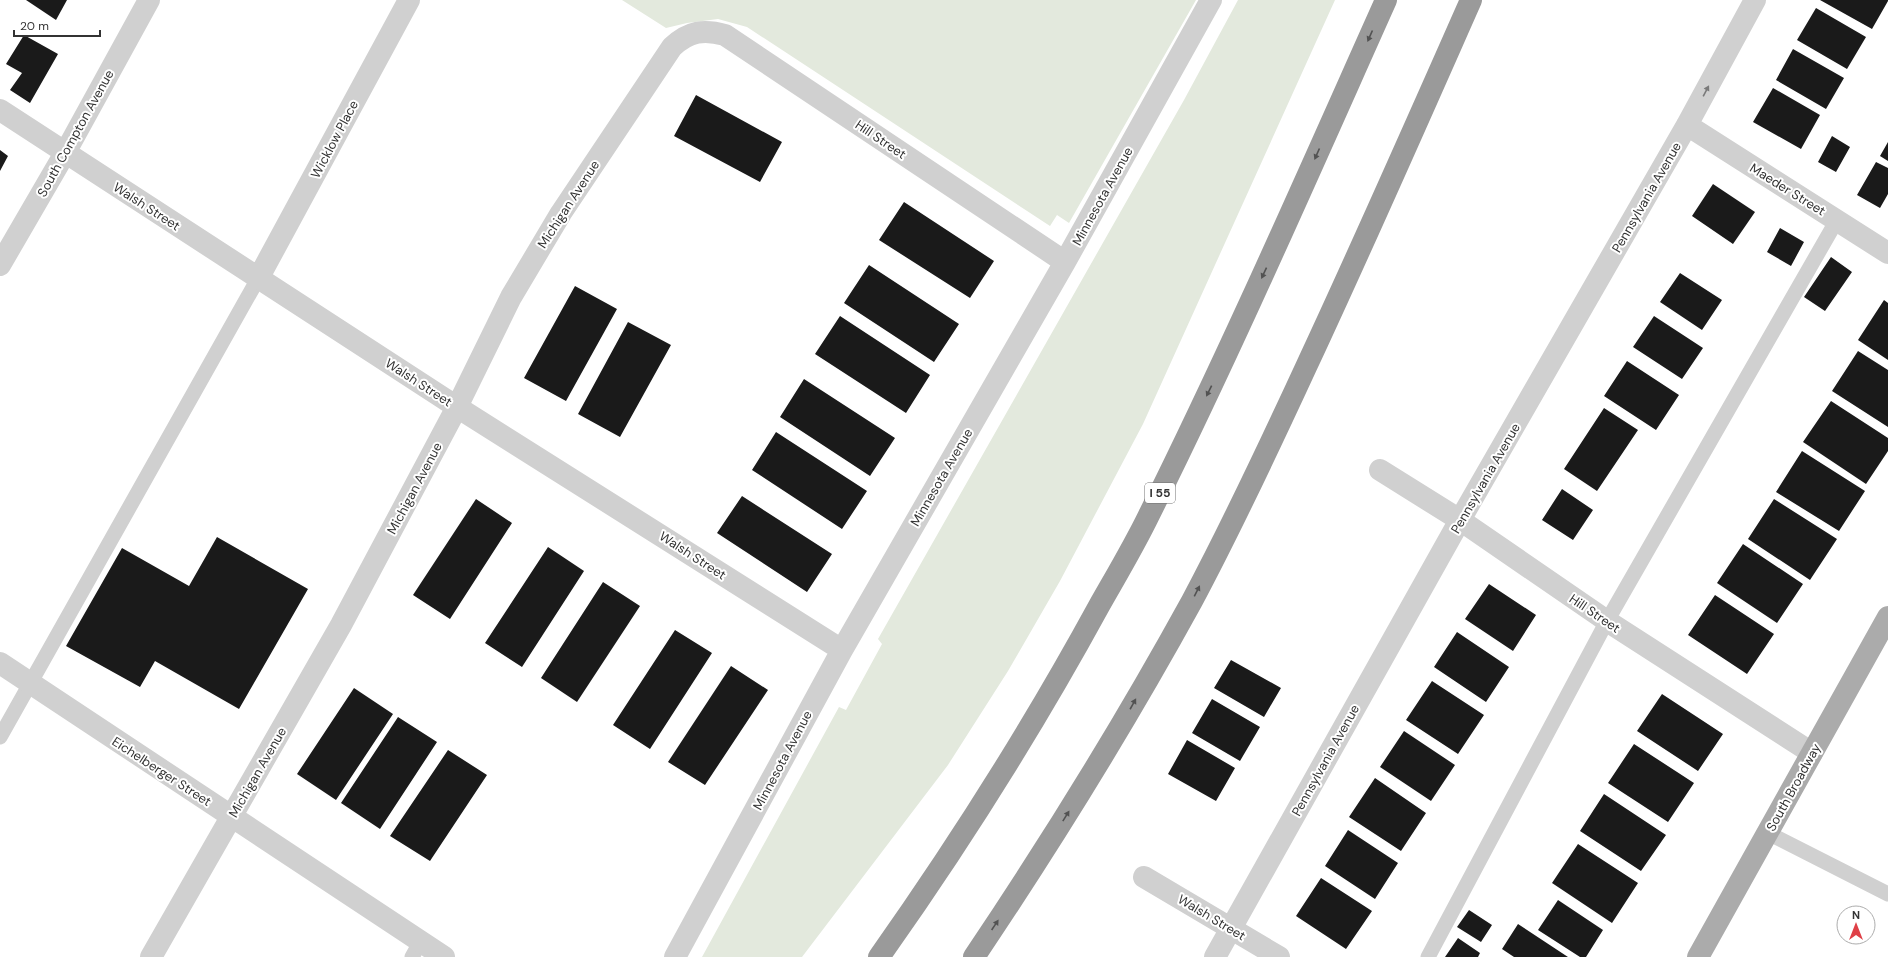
<svg xmlns="http://www.w3.org/2000/svg" width="1888" height="957" font-family="'DM Sans',sans-serif">
	<rect width="100%" height="100%" fill="#fff"/>
	<!-- green -->
	<path fill="#e3e9dd" d="M622,0h574l-127,223 -12,-8 -7,11 -303,-199 -29,-8 -31,4 -21,5z
		M1238,0h97l-192,424 -83,157 -52,90 -60,94 -146,192h-100l137,-250 7,3 36,-66 -4,-5 306,-539z"/>
	<!-- building -->
	<path fill="#1a1a1a" d="M26,0h41l-11,20z
		M1820,0h68v1l-16,28z
		M1816,8l50,29 -19,32 -50,-29z
		M24,35l34,19 -28,49 -20,-13 12,-17 -16,-9z
		M1793,49l51,29 -18,31 -50,-29z
		M1773,88l47,27 -19,34 -48,-27z
		M696,95l86,47 -22,40 -86,-46z
		M1832,136l18,11 -14,25 -18,-10z
		M1888,142v19l-8,-5z
		M0,150l8,6 -8,15z
		M1876,162l12,6v26l-8,14 -23,-13z
		M1713,184l42,28 -22,32 -41,-28z
		M904,202l90,59 -24,37 -91,-58z
		M1780,228l24,14 -13,24 -24,-14z
		M1831,257l21,15 -27,39 -21,-14z
		M869,265l90,59 -25,38 -90,-59z
		M1680,273l42,27 -20,30 -42,-28z
		M575,286l42,23 -51,92 -42,-23z
		M1884,300l4,3v57l-30,-20z
		M840,316l90,59 -24,38 -91,-59z
		M1654,316l49,32 -21,31 -49,-32z
		M628,322l43,23 -51,92 -42,-23z
		M1858,351l30,19v57l-56,-36z
		M1627,361l52,34 -23,35 -52,-34z
		M804,379l91,59 -25,38 -90,-59z
		M1831,401l57,37v13l-22,33 -63,-42z
		M1604,408l34,22 -41,61 -33,-22z
		M776,432l91,59 -25,38 -90,-59z
		M1802,451l63,40 -26,40 -63,-39z
		M1562,489l31,21 -20,30 -31,-20z
		M742,496l90,58 -25,38 -90,-59z
		M476,499l36,24 -62,96 -37,-24z
		M1774,499l63,40 -27,41 -62,-41z
		M217,537l91,52 -69,120 -84,-48 -15,26 -74,-41 56,-98 67,38z
		M1743,544l60,40 -26,39 -60,-40z
		M548,547l36,24 -62,96 -37,-24z
		M603,582l37,24 -63,96 -36,-24z
		M1489,584l47,31 -23,36 -48,-32z
		M1715,595l59,39 -27,40 -59,-39z
		M675,630l37,23 -62,96 -37,-24z
		M1457,632l52,35 -23,35 -52,-35z
		M1231,660l50,28 -17,29 -50,-29z
		M731,666l37,24 -63,95 -37,-23z
		M1432,681l52,34 -26,39 -52,-34z
		M354,688l39,26 -57,86 -39,-26z
		M1662,694l61,40 -25,37 -61,-40z
		M1212,699l48,28 -20,34 -48,-28z
		M398,717l39,25 -57,87 -39,-26z
		M1404,731l51,34 -24,36 -51,-34z
		M1187,740l48,28 -19,33 -48,-27z
		M1634,744l60,39 -26,39 -60,-39z
		M448,750l39,25 -57,86 -40,-25z
		M1375,778l51,35 -25,38 -52,-34z
		M1604,794l62,41 -25,36 -61,-40z
		M1348,830l50,33 -23,36 -50,-33z
		M1578,844l60,39 -26,40 -60,-40z
		M1321,878l51,33 -26,38 -50,-33z
		M1558,900l45,30 -17,27h-6l-42,-27z
		M1469,910l23,15 -11,17 -24,-15z
		M1518,924l50,33h-54l-12,-8z
		M1458,938l22,15 -2,4h-33z"/>
	<g fill="none" stroke-linecap="round" stroke-linejoin="round">
		<!-- lane -->
		<path stroke="#d0d0d0" stroke-width="15" d="M0,737l259,-460
			M1768,833l120,61
			M412,957l9,-16
			M1428,957l179,-336 230,-401"/>
		<!-- street -->
		<path stroke="#d0d0d0" stroke-width="22" d="M0,110l457,297 385,243
			M1687,125l201,128
			M0,265l65,-112 84,-153
			M259,277l150,-277
			M1380,470l80,50 147,101 205,132
			M0,663l444,294
			M1144,877l135,80
			M151,957l190,-332 116,-218 54,-110 50,-84 111,-166c17,-16 32,-18 53,-12l340,227
			M675,957l167,-307 223,-388 146,-262
			M1215,957l245,-437 227,-395 68,-125"/>
		<!-- primary -->
		<path stroke="#ababab" stroke-width="22" d="M1698,957l190,-340"/>
		<!-- highway -->
		<path stroke="#9a9a9a" stroke-width="22" d="M879,957c80,-113 154,-230 220,-351 17,-30 35,-60 50,-91 84,-169 160,-343 237,-515
			M974,957c78,-116 151,-234 218,-356 41,-77 78,-156 114,-234 57,-122 111,-245 165,-367"/>
	</g>
	<!-- one-way arrows -->
	<defs><path id="oneway-solid" d="M-6-.8H1V-3.2L6.5 0L1 3.2V.8H-6Z"/></defs>
	<g fill="#525252">
		<use href="#oneway-solid" transform="translate(1370 36) rotate(114)"/>
		<use href="#oneway-solid" transform="translate(1317 154) rotate(114)"/>
		<use href="#oneway-solid" transform="translate(1264 273) rotate(115)"/>
		<use href="#oneway-solid" transform="translate(1209 391) rotate(116)"/>
		<use href="#oneway-solid" transform="translate(1197 591) rotate(-63)"/>
		<use href="#oneway-solid" transform="translate(1133 704) rotate(-61)"/>
		<use href="#oneway-solid" transform="translate(1066 816) rotate(-58)"/>
		<use href="#oneway-solid" transform="translate(995 925) rotate(-56)"/>
	</g>
	<use fill="#7a7a7a" href="#oneway-solid" transform="translate(1706 91) rotate(-62)"/>
	<g text-anchor="middle" stroke-width="4" stroke-linejoin="round" paint-order="stroke">
		<!-- shield labels -->
		<rect fill="#fff" stroke="#707070" stroke-width="1" x="1145" y="483" width="30" height="20" rx="3"/>
		<g font-size="12" font-weight="bold" fill="#333">
			<text x="1160" y="497">I 55</text>
		</g>
		<!-- street labels -->
		<g font-size="13" fill="#333" stroke="#fff">
			<text transform="translate(75 133) rotate(-61)" y="5">South Compton Avenue</text>
			<text transform="translate(334 139) rotate(-62)" y="5">Wicklow Place</text>
			<text transform="translate(881 139) rotate(34)" y="5">Hill Street</text>
			<text transform="translate(1788 189) rotate(32)" y="5">Maeder Street</text>
			<text transform="translate(1102 196) rotate(-61)" y="5">Minnesota Avenue</text>
			<text transform="translate(1646 197) rotate(-60)" y="5">Pennsylvania Avenue</text>
			<text transform="translate(568 204) rotate(-57)" y="5">Michigan Avenue</text>
			<text transform="translate(147 206) rotate(33)" y="5">Walsh Street</text>
			<text transform="translate(419 382) rotate(33)" y="5">Walsh Street</text>
			<text transform="translate(941 477) rotate(-60)" y="5">Minnesota Avenue</text>
			<text transform="translate(1485 478) rotate(-60)" y="5">Pennsylvania Avenue</text>
			<text transform="translate(414 488) rotate(-62)" y="5">Michigan Avenue</text>
			<text transform="translate(693 555) rotate(33)" y="5">Walsh Street</text>
			<text transform="translate(1595 613) rotate(34)" y="5">Hill Street</text>
			<text transform="translate(782 760) rotate(-62)" y="5">Minnesota Avenue</text>
			<text transform="translate(1325 760) rotate(-61)" y="5">Pennsylvania Avenue</text>
			<text transform="translate(162 771) rotate(33)" y="5">Eichelberger Street</text>
			<text transform="translate(257 772) rotate(-60)" y="5">Michigan Avenue</text>
			<text transform="translate(1793 787) rotate(-61)" y="5">South Broadway</text>
			<text transform="translate(1212 917) rotate(31)" y="5">Walsh Street</text>
		</g>
	</g>
	<!-- north arrow -->
	<g transform="translate(1856 925)"><circle r="19" fill="#ffffff" stroke="#adadad"/>
	<path d="M0-3L7 15L0 10L-7 15Z" fill="#df4047"/>
	<text y="-6" font-size="11" font-weight="bold" text-anchor="middle" fill="#333333">N</text>
	</g>
	<!-- scale -->
	<path d="M14 30v6h86v-6" fill="none" stroke="#333333" stroke-width="2"/>
	<text x="20" y="30" font-size="12" fill="#333333" stroke="#ffffff" stroke-width="3" paint-order="stroke">20 m</text>
</svg>
